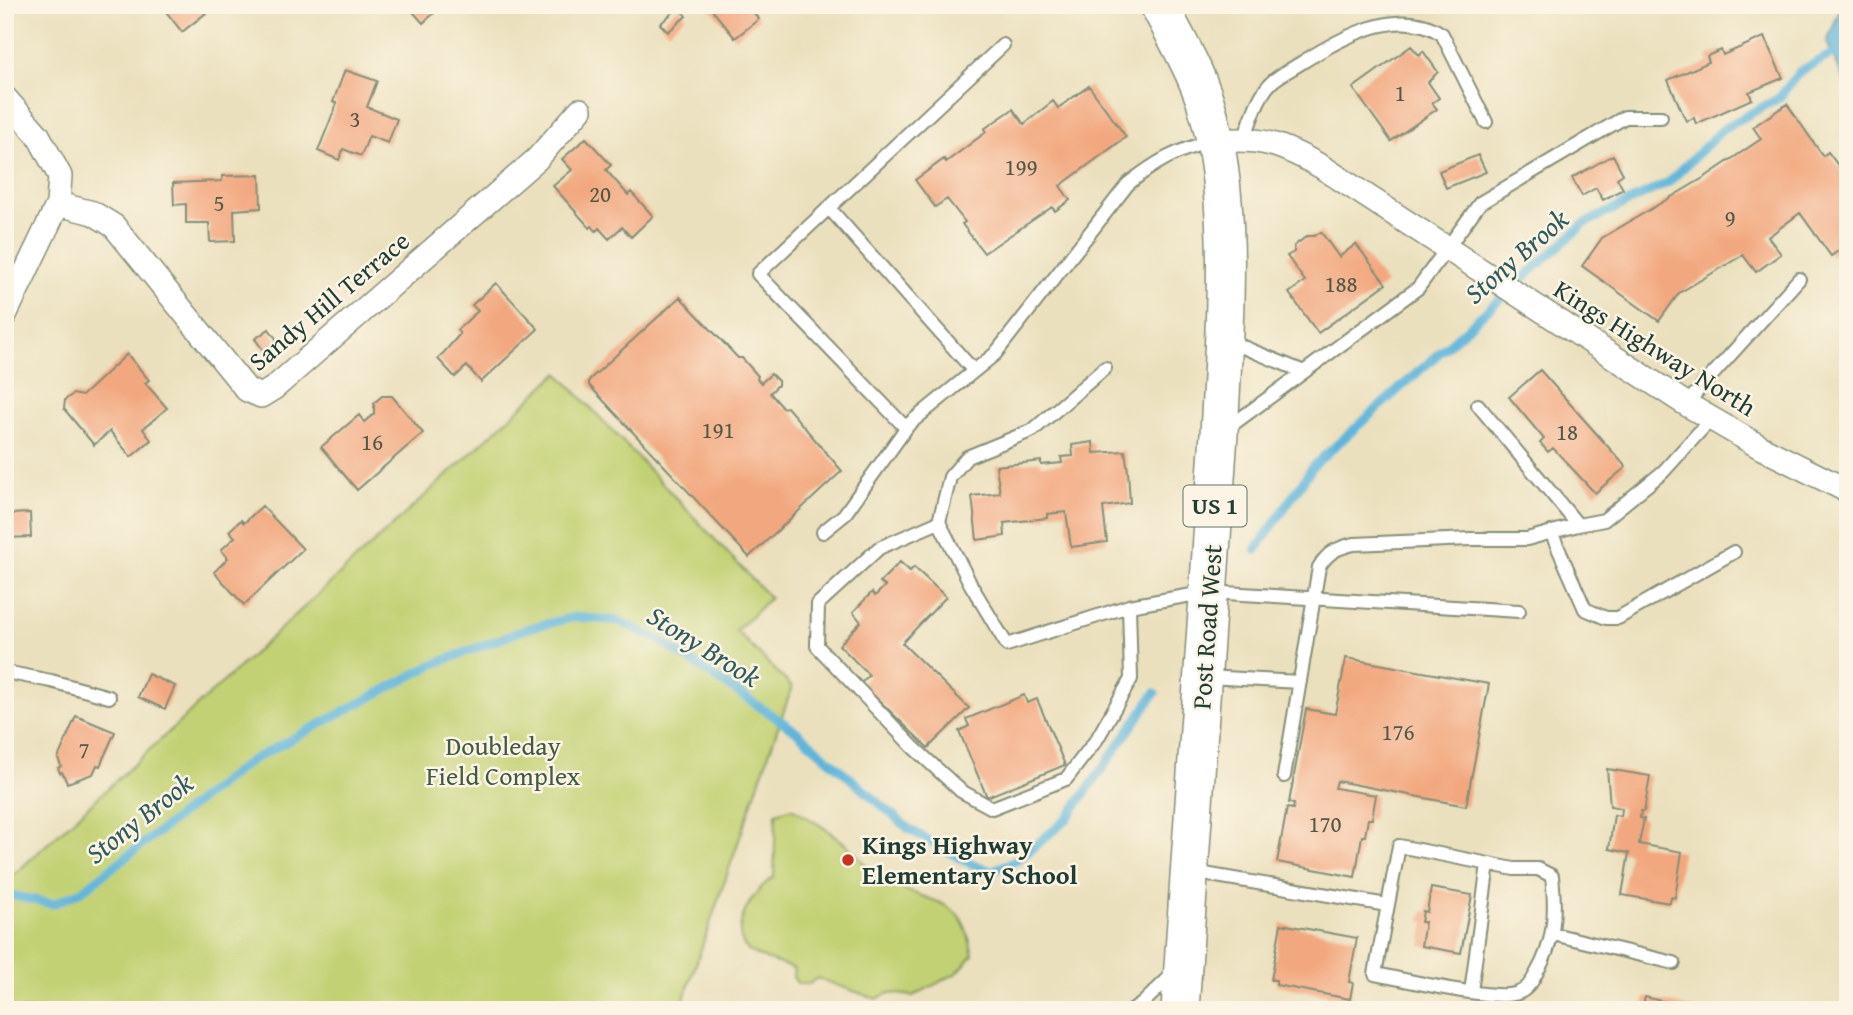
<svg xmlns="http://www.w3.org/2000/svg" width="1853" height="1015" font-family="'Gentium Book Plus',serif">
	<rect width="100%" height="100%" fill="#fcf5e5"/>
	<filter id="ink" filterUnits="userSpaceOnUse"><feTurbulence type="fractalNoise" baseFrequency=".0143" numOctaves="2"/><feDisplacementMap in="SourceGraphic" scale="14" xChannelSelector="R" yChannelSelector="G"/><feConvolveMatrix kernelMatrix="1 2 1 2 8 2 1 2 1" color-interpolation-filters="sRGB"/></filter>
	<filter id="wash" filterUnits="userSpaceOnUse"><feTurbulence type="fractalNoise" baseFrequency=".00686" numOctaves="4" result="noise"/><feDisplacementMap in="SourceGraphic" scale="28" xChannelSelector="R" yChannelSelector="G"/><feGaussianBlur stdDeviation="1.57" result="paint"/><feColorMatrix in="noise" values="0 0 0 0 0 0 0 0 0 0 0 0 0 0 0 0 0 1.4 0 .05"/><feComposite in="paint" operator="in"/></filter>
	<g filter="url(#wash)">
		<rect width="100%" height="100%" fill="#ebe0bd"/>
		<!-- green -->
		<path fill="#c2d173" stroke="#708754" stroke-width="2" d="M558,373l212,225 -34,33 56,56 -112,323h-675v-127z
			M792,808c22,13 44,26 62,44 9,8 16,21 26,27 21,14 62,18 78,36 9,11 12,27 15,40l-16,18 -44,23 -24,-3 -13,6 -59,-21 -8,6h-11l-5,-7 1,-8c-14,-6 -35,-10 -46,-19 -22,-20 7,-62 26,-73l2,-64z"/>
		<!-- water -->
		<path fill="#5eb5da" stroke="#3e7987" stroke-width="2" d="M1842,5h6v85l-21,-48z"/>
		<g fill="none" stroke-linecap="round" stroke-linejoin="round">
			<!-- stream -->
			<path stroke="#5eb5da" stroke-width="9" d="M1256,550l58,-85 270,-241 85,-42 55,-54 55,-30 20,-26 33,-18 16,-3
				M5,894l48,10 29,-13 168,-130 182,-96 97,-37 46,-11 44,4 40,19 137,91 113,98 56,32 26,10 27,-11 49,-41 88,-126"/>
		</g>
		<g id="blocks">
			<!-- building -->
			<path fill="#f2a87f" d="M161,5h47l3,4 -29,23z
				M407,5h36l-20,18z
				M708,5h39l12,14 -24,19z
				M679,7l7,9 -18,16 -8,-8z
				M1764,37l19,41 -34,14 3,7 -56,25 -2,-6 -8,3 -18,-41 41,-18 -2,-6 14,-6 2,5z
				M1411,46l8,9 4,-4 15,21 -10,10 11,16 -7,5 5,6 -46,32 -38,-53z
				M345,70l32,11 -10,26 30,12 -9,24 -19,-7 -8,20 -18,-7 -4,11 -21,-9 19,-48 -4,-1z
				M1089,86l37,51 -66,49 10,14 -15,11 -3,-4 -68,46 -22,-29 3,-2 -18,-23 -12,8 -20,-27 29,-21 2,3 40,-30 -2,-3 29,-20 11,15 29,-23 5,7z
				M1787,104l36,52 5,-4 20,27v7l-3,2 3,3v53l-17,12 -31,-43 -32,24 13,17 -25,18 -13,-17 -64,38 -20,28 -77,-55 20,-28 103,-61 56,-38 -8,-12z
				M586,138l25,27 -5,5 22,25 3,-3 22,24 -22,21 -9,-10 -13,12 -10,-11 -3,3 -4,-5 -2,2 -37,-42 19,-16 -10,-11z
				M1478,155l8,17 -40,16 -7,-17z
				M1613,155l10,19 -6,4 6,11 -20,11 -7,-12 -14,8 -10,-18z
				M260,175l1,33 -27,2 1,31 -25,1 -1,-19h-23v-19l-12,1 -1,-22 49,-2v-5z
				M1321,232l18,25 17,-13 30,40 -68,49 -29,-40 16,-12 -18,-25 7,-4v-6l13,-10h7z
				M496,283l42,46 -57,53 -14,-16 -12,11 -17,-18 22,-25 -3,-4 21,-19 -6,-6z
				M680,297l58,61h4l16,18 -1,3 4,4 10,-9 7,7v4l-8,8 13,15 4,-1 55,64 -93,86 -160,-172v-5z
				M269,329l8,11 -13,11 -9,-12z
				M127,354l22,26 -4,3 22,25 -24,21 8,11 -20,17 -21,-26 -16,14 -30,-36 1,-9 8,-6 9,2z
				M1540,370l86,97 -31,26 -42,-45 -5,4 -8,-9 4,-4 -35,-42z
				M382,396h10l31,37 -66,57 -36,-43 38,-32 5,7 10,-8v-11z
				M1093,442l1,11 31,-2 3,20 2,32 -27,4 4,35 -36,5 -5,-35 -19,2v4l-43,5 1,13 -28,4 -5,-44 28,-3 -4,-27 45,-5v4l21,-2 -1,-6 12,-1 -1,-11z
				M5,492h4l1,22 20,-1 1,24 -26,1z
				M262,506l41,43 -59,56 -30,-33 14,-14 -7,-8 14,-13 -6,-6 12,-11 3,3z
				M900,562l10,9 4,-4 32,30 -44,46 67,65 -41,40 -67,-65 8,-8 -30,-30 22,-23 -8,-10 19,-20 3,4 10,-10 -5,-4z
				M1346,658l143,26 -23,122 -129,-25 -2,7 41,7 -4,24h-4l-3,17h-3l-7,41 -78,-15 10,-54 6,1 1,-5 -5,-1 17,-94 29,5z
				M148,674l27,12 -10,23 -27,-12z
				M1024,695l3,8 10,-4 28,66 -78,32 -28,-66 10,-5 -3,-7z
				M76,716l39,16 -15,34 -3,-1 -4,9 -26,9 -5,-11 -2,1 -2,-5 3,-2 -3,-8z
				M1607,769l43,7 -6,35h-3l-1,7 4,1 -5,25 43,8 -7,46 -4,-1 -1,6 -48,-8 7,-42 -20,-4 5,-34 7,1 1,-8 -12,-2z
				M1431,888l41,7 -11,58 -40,-7 4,-24h-4l2,-11 4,1z
				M1281,924l76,14 -8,44 4,1 -3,16 -74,-14v-5h-5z
				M1645,997l51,12v1h-54z"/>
		</g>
	</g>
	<g filter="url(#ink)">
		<use href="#blocks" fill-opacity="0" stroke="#858e78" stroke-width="2"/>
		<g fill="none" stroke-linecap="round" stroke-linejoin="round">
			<defs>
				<path id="service" d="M1244,139c7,-18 14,-45 29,-58 8,-7 19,-12 28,-18 38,-24 98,-59 141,-29l44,88
					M829,208l145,163
					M1226,340l78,32
					M1105,368l-72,62 -66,27 -17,20 -11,45 32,63 36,60 122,-39 80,-14 310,19
					M1686,404l113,-125
					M1478,405l100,120 26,-5 59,-48 48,-53
					M906,428l-148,-154 245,-229
					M1225,430l193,-142 62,-85 145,-86h36
					M939,522l-60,26 -61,56 -1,42 96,101 48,44 31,17 74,-29 31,-40 34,-60 -2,-73
					M823,532l21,-17 65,-91 86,-70 133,-170c26,-21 50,-35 83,-42
					M1551,532l34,77 21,9h12l116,-66
					M5,672l46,9 58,16
					M1206,677l94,5
					M1284,776l35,-209c9,-15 18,-19 35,-23l117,-5h56l51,-14
					M1399,846l115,23h24l14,7c4,36 3,66 -16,98 -4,8 -9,16 -18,19 -22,9 -115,-14 -143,-19z
					M1193,872l194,33
					M1553,934l121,29
					M1471,992l17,-128
					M1133,1010l9,-6 33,-32"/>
				<path id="minor" d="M5,98l33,37 22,41 -2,28 -53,111
					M1215,141c47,-4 66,3 107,26l364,237 76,44 86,43
					M58,204l35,9 21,13 133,164 14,6 13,-8 263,-229 43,-49"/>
				<path id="primary" d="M1159,5c16,31 35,63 46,96 31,97 19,231 14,333l-39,576"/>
			</defs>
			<!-- service casing -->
			<use href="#service" stroke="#858e78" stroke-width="16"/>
			<!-- minor casing -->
			<use href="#minor" stroke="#858e78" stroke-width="26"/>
			<!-- primary casing -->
			<use href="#primary" stroke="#858e78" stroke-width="40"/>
			<!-- service -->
			<use href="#service" stroke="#fff" stroke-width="12"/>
			<!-- minor -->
			<use href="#minor" stroke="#fff" stroke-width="23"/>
			<!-- primary -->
			<use href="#primary" stroke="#fff" stroke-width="37"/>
		</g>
	</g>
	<!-- markers -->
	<circle fill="#c8321e" stroke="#fcf5e5" stroke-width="2.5" cx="848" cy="860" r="7"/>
	<g text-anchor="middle" stroke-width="5" stroke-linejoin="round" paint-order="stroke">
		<!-- number labels -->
		<g font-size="23" fill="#545847">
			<text x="1400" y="101">1</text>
			<text x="355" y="127">3</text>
			<text x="1021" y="175">199</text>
			<text x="600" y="202">20</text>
			<text x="219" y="211">5</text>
			<text x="1730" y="226">9</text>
			<text x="1341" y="292">188</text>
			<text x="718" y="438">191</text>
			<text x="1567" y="440">18</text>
			<text x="372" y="450">16</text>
			<text x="1398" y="740">176</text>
			<text x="84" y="758">7</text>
			<text x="1325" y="832">170</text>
		</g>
		<!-- shield labels -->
		<rect fill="#fcf5e5" stroke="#617469" stroke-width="2" x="1183.5" y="485.5" width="63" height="41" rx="5"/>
		<g font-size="24" font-weight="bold" fill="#1f3d34">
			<text x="1215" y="514">US 1</text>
		</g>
		<!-- street labels -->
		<g font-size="26" fill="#1f3d34" stroke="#fcf5e5">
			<text transform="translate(329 301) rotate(-40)" y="9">Sandy Hill Terrace</text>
			<text transform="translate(1655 348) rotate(32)" y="9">Kings Highway North</text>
			<text transform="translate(1207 627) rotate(-86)" y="9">Post Road West</text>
		</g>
		<!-- park labels -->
		<g font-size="26" fill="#405b41" stroke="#fcf5e5">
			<text x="503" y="755">Doubleday<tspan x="503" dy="30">Field Complex</tspan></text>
		</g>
		<!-- poi labels -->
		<g font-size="26" font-weight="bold" fill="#1f3d34" stroke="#fcf5e5" text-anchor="start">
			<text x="862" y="854">Kings Highway<tspan x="862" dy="30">Elementary School</tspan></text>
		</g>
		<!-- water labels -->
		<g font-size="28" font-style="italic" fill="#2f5b5e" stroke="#fcf5e5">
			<text transform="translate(1516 256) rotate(-41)" y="10">Stony Brook</text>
			<text transform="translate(704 646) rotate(32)" y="10">Stony Brook</text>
			<text transform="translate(139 818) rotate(-38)" y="10">Stony Brook</text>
		</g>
	</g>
	<!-- margin -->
	<rect width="1853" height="1015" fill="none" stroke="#fcf5e5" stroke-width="28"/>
</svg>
